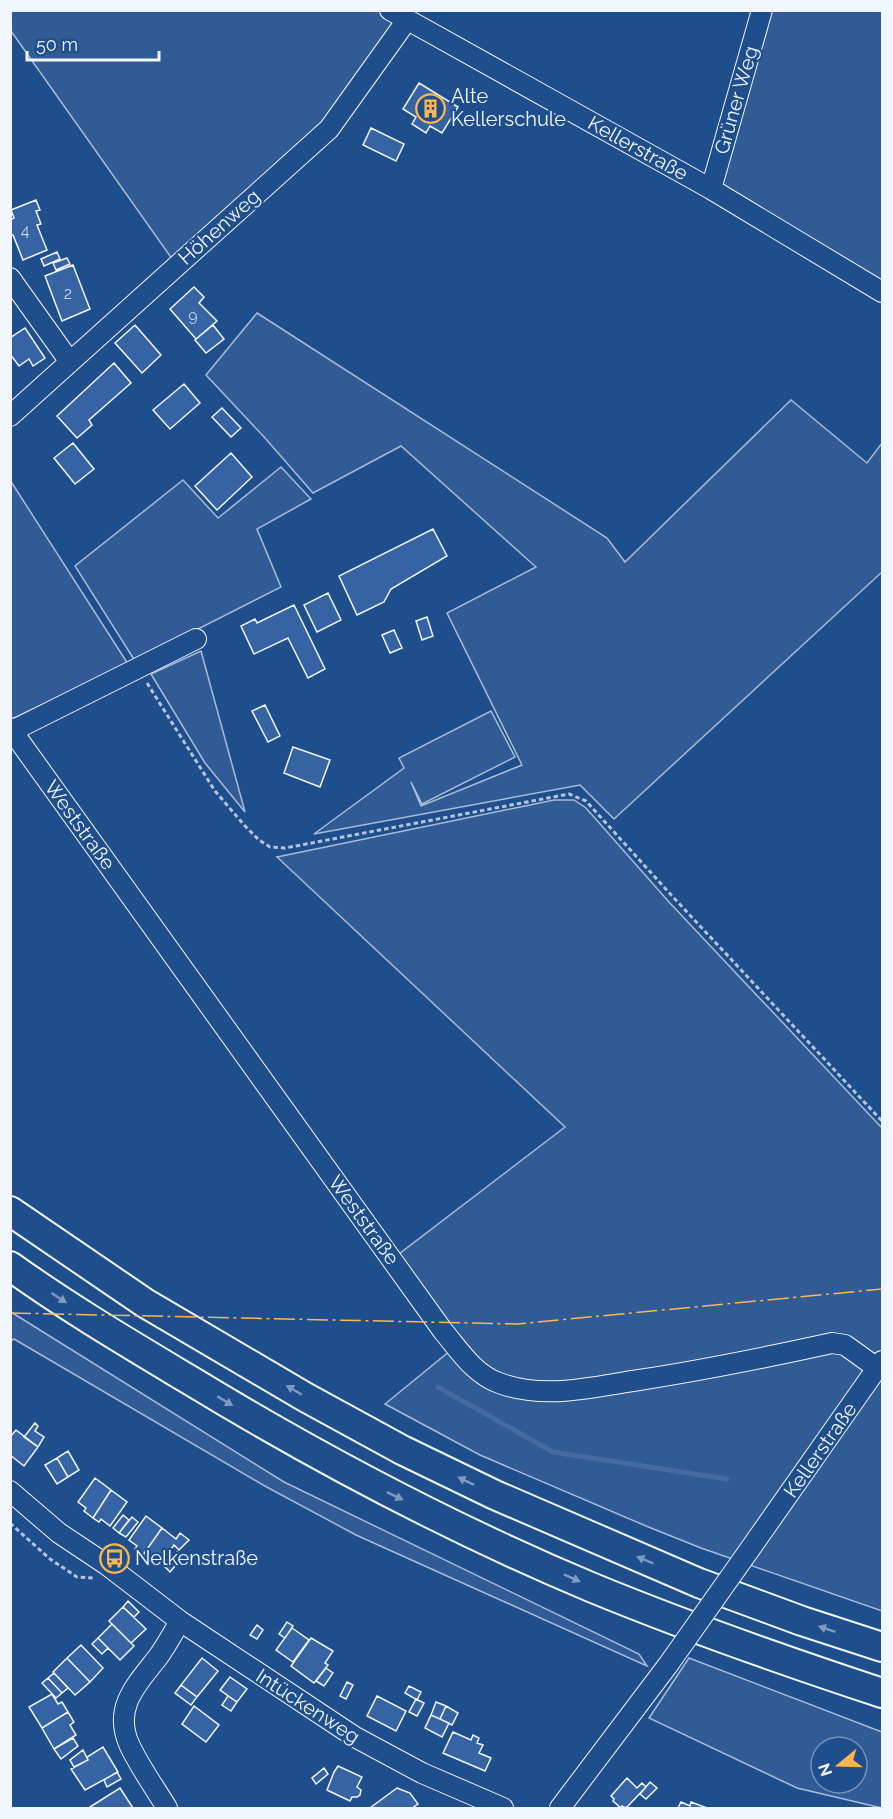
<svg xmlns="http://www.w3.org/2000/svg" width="893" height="1819" font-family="Raleway,sans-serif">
	<rect width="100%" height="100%" fill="#1f4e8c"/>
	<!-- built -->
	<path fill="#305b95" stroke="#a8bbd7" stroke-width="1.5" fill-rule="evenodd" d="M383,10l19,11 -77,106 -150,136 -164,-232 -1,-20z
		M766,11h116v274l-166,-100z
		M257,313l350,225 18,24 166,-162 76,63 15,-20v129l-268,247 -34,-34 -266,49 90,-66 -5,-10 92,-47 24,46 -93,47 -11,-22 10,24 101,-41 -75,-152 89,-46 -135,-121 -88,47 -48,-55 -59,-63z
		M281,467l30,32 -54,30 24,58 -146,74 -60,-95 108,-86 35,38z
		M10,480l118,184 -116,55 -2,-2z
		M201,651l44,161 -40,-49 -54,-89z
		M554,800h20l12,8 83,94 213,226v225l-6,9 -36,-25 -284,49 -54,-10 -29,-19 -74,-103 166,-127 -288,-270z
		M11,1312l273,170 355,172 8,12 -291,-131 -93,-50 -249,-146 -3,2z
		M830,1347l52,23v241l-181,-63 -55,-22 -166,-71 -95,-51 65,-53 66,44z
		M689,1658l193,74v76l-85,-20 -148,-70zM821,1747h36v36h-36z"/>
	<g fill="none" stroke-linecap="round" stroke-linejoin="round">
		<!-- stream -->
		<path stroke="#446ba0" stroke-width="5" d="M438,1387l115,65 174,27"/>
	</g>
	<!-- building -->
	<path fill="#3563a3" stroke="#f2f6ff" stroke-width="1.5" d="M419,83l39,24 -16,26 -12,-7 -4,7 -14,-9 4,-7 -13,-8z
		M371,128l33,16 -8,17 -33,-16z
		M36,200l4,10 -4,1 5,13 -4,1 10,25 -24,10 -10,-25 -3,1v-16l4,-2 -3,-8z
		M57,252l3,7 -16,7 -3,-7z
		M67,258l3,6 -14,6 -3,-7z
		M73,265l17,44 -28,12 -17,-45z
		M194,287l10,10 -5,6 18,18 -21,18 -26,-30z
		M135,325l26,30 -19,18 -27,-30z
		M213,325l11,14 -18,14 -11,-13z
		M25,328l20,30 -12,8 -4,-7 -10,7 -9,-12v-16z
		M114,363l17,20 -42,37 3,5 -15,13 -20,-22z
		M184,384l16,19 -30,26 -17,-19z
		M222,408l19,20 -10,9 -19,-20z
		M73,443l21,26 -19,15 -21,-26z
		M231,453l21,24 -35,33 -22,-24z
		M433,529l14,27 -56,33 -7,13 -27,13 -18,-39z
		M328,593l13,27 -24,12 -13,-27z
		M294,605l31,64 -17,9 -20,-40 -34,16 -13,-28 14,-7 2,4z
		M427,617l6,19 -11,4 -6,-19z
		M394,630l8,18 -12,5 -8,-18z
		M265,705l15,31 -12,6 -16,-31z
		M293,747l37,13 -10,27 -36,-14z
		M35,1423l3,3 -3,5 9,6 -6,10 -14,-10z
		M16,1430l22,17 -14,19 -14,-11v-18z
		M68,1451l11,19 -11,7 -11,-19z
		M57,1458l11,19 -11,7 -12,-19z
		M95,1478l16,12 -18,28 -9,-7 2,-3 -8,-6z
		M111,1490l16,12 -17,24 -9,-7 -2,3 -6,-4z
		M123,1515l6,5 -10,13 -6,-5z
		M146,1516l16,12 -19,27 -8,-6 2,-3 -8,-6z
		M132,1517l6,5 -12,15 -7,-4z
		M162,1528l14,11 4,-6 9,7 -10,10 -5,-5 -13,18 -8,-6 -3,3 -7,-5z
		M177,1552l6,5 -13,15 -6,-6z
		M128,1601l11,11 -5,5 -11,-10z
		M123,1607l23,22 -15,14 -22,-22z
		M287,1622l6,4 -8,12 -6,-4z
		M112,1624l22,22 -14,14 -22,-22z
		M257,1625l6,5 -6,9 -7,-4z
		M292,1628l17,12 -16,22 -17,-12z
		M98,1638l10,10 -6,6 -10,-10z
		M311,1638l22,13 -8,12 3,2 -14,18 -23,-17z
		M81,1645l22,23 -13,14 -23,-24z
		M67,1658l23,24 -15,13 -22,-23z
		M202,1658l16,13 -21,26 -16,-12z
		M326,1668l7,5 -9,13 -8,-5z
		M54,1673l14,15 -6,5 -14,-15z
		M230,1677l17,12 -10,13 -17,-12z
		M48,1678l14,15 -6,5 -14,-15z
		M347,1682l6,3 -7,14 -6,-3z
		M181,1685l16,12 -6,8 -16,-12z
		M409,1686l12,6 -4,8 -12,-7z
		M52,1694l6,10 4,-2 6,10 -26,16 -13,-21z
		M228,1696l9,6 -6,9 -9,-6z
		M377,1696l29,15 -10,20 -29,-15z
		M416,1699l8,4 -7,13 -8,-4z
		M436,1702l10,4 -6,13 -9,-4z
		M194,1706l25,19 -13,17 -24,-18z
		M446,1706l12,7 -6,12 -12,-6z
		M68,1712l6,10 -4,3 6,10 -22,14 -12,-21z
		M431,1715l18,8 -7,14 -17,-9z
		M453,1732l18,8 2,-5 6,3 -2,5 6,2 -4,8 12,5 -6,13 -42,-18z
		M73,1738l5,8 -17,13 -7,-10z
		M103,1747l15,25 -33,18 -14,-21 17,-9 -1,-3z
		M83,1750l5,10 -14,7 -4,-7z
		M338,1766l24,11 -5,10 4,3 -1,5 -3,2h-5l-2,4 -23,-11 7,-18z
		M324,1768l4,6 -12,10 -4,-6z
		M117,1772l4,7 -14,8 -3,-7z
		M627,1778l10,10 5,-5 4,4 -20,21 -4,-2 -1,2 -8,-7 1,-2 -3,-3z
		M650,1782l7,6 -11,11 -6,-5z
		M120,1788l13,20h-42l-1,-1z
		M397,1788l13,5 8,11 -6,4h-42z
		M681,1802l9,4 1,-4 16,6h-29z"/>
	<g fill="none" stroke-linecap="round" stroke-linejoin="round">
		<defs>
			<path id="minor" d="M390,10l321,179 171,103
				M711,189l51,-179
				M10,278l60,84
				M10,416l319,-287 78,-109
				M10,728l433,603c16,19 31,43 56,52 46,17 93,4 140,-3 65,-10 129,-23 193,-37l13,2 32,23
				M12,731l184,-92
				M10,1491l49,42 48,32 73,56 175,116 67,36 81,35
				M757,1539l125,-178
				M167,1808c-12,-20 -28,-42 -38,-64 -16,-37 8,-60 29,-87 8,-11 15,-24 22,-36
				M560,1808l108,-143"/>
			<path id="highway" d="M10,1211l135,92 160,94 97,53 93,45 204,88 103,38 80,26
				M10,1266c57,41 118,77 178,113 130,79 264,150 405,209 95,39 192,73 289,105"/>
		</defs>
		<!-- minor casing -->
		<use href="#minor" stroke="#f2f6ff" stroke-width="22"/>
		<!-- highway casing -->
		<use href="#highway" stroke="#f2f6ff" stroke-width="32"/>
		<!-- path -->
		<path stroke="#b3c4dc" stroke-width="3" stroke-dasharray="4.5 3" stroke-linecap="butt" d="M147,683l68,108 30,35 14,14 11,7 15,1 16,-3 268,-51 17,7 87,96 209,224
			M10,1523l40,36 27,18 17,1"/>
		<!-- minor -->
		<use href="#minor" stroke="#1f4e8c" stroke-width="20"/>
		<!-- highway -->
		<use href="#highway" stroke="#1f4e8c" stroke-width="28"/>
		<defs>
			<path id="minor-bridge" d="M668,1665l89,-126"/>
		</defs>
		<!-- minor-bridge casing -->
		<use href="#minor-bridge" stroke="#f2f6ff" stroke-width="22" stroke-linecap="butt"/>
		<!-- minor-bridge -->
		<use href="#minor-bridge" stroke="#1f4e8c" stroke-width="20"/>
		<!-- power -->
		<path stroke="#ffb74d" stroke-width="1.5" stroke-dasharray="21 4.5 3 4.5" stroke-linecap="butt" d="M10,1313l507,11 365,-35"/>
	</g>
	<!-- one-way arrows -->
	<defs><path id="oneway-solid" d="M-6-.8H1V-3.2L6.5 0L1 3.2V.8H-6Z" transform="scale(1.5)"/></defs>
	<g fill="#7e9ac0">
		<use href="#oneway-solid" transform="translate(59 1298) rotate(33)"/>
		<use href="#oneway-solid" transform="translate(294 1390) rotate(-149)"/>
		<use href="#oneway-solid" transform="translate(225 1401) rotate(31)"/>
		<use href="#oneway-solid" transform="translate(466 1481) rotate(-154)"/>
		<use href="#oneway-solid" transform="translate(395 1496) rotate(26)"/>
		<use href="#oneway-solid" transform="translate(645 1560) rotate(-157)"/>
		<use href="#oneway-solid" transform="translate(572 1578) rotate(24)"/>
		<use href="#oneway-solid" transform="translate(827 1629) rotate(-162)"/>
	</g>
	<!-- icons -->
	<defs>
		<symbol id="building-ring" viewBox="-11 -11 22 22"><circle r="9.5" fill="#1f4e8c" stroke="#ffb74d" stroke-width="1.5"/><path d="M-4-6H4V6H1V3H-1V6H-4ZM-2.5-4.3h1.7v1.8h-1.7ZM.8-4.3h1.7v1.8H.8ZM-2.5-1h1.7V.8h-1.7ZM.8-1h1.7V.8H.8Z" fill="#ffb74d"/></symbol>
		<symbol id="bus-ring" viewBox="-11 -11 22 22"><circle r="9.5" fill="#1f4e8c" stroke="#ffb74d" stroke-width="1.5"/><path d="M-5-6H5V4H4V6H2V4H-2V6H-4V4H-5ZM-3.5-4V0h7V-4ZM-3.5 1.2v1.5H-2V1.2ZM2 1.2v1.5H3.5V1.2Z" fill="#ffb74d"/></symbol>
	</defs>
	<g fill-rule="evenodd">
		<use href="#building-ring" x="414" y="92" width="33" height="33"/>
		<use href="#bus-ring" x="98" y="1542" width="33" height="33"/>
	</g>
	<g text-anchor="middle" stroke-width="4.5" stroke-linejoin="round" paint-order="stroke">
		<!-- number labels -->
		<g font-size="16" fill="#c3d1e8">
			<text x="25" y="236">4</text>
			<text x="68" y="299">2</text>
			<text x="193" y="321">9</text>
		</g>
		<!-- poi labels -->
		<g font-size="20" fill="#f2f6ff" stroke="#1f4e8c" text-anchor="start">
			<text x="451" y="103">Alte<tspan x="451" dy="23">Kellerschule</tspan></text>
			<text x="135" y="1565">Nelkenstraße</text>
		</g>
		<!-- street labels -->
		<g font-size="20" fill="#f2f6ff" stroke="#1f4e8c">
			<text transform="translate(736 100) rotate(-74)" y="7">Grüner Weg</text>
			<text transform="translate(638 148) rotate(29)" y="7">Kellerstraße</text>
			<text transform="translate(219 227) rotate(-42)" y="7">Höhenweg</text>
			<text transform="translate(80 825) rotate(54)" y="7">Weststraße</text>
			<text transform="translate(364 1220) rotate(54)" y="7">Weststraße</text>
			<text transform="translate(820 1450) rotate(-55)" y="7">Kellerstraße</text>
			<text transform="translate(308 1706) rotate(33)" y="7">Intückenweg</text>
		</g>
	</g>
	<!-- border -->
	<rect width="893" height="1819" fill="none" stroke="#f2f6ff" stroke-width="24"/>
	<!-- north arrow -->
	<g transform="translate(839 1765) rotate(251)"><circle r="28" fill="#1f4e8c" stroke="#7391ba" stroke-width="1.5"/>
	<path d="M0-4.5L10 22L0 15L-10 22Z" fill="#ffb74d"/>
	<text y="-9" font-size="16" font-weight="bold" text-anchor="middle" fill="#f2f6ff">N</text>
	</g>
	<!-- scale -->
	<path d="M27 51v9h132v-9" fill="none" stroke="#f2f6ff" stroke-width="3"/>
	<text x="36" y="51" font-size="18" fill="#f2f6ff" stroke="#1f4e8c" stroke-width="4.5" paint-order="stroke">50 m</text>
</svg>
